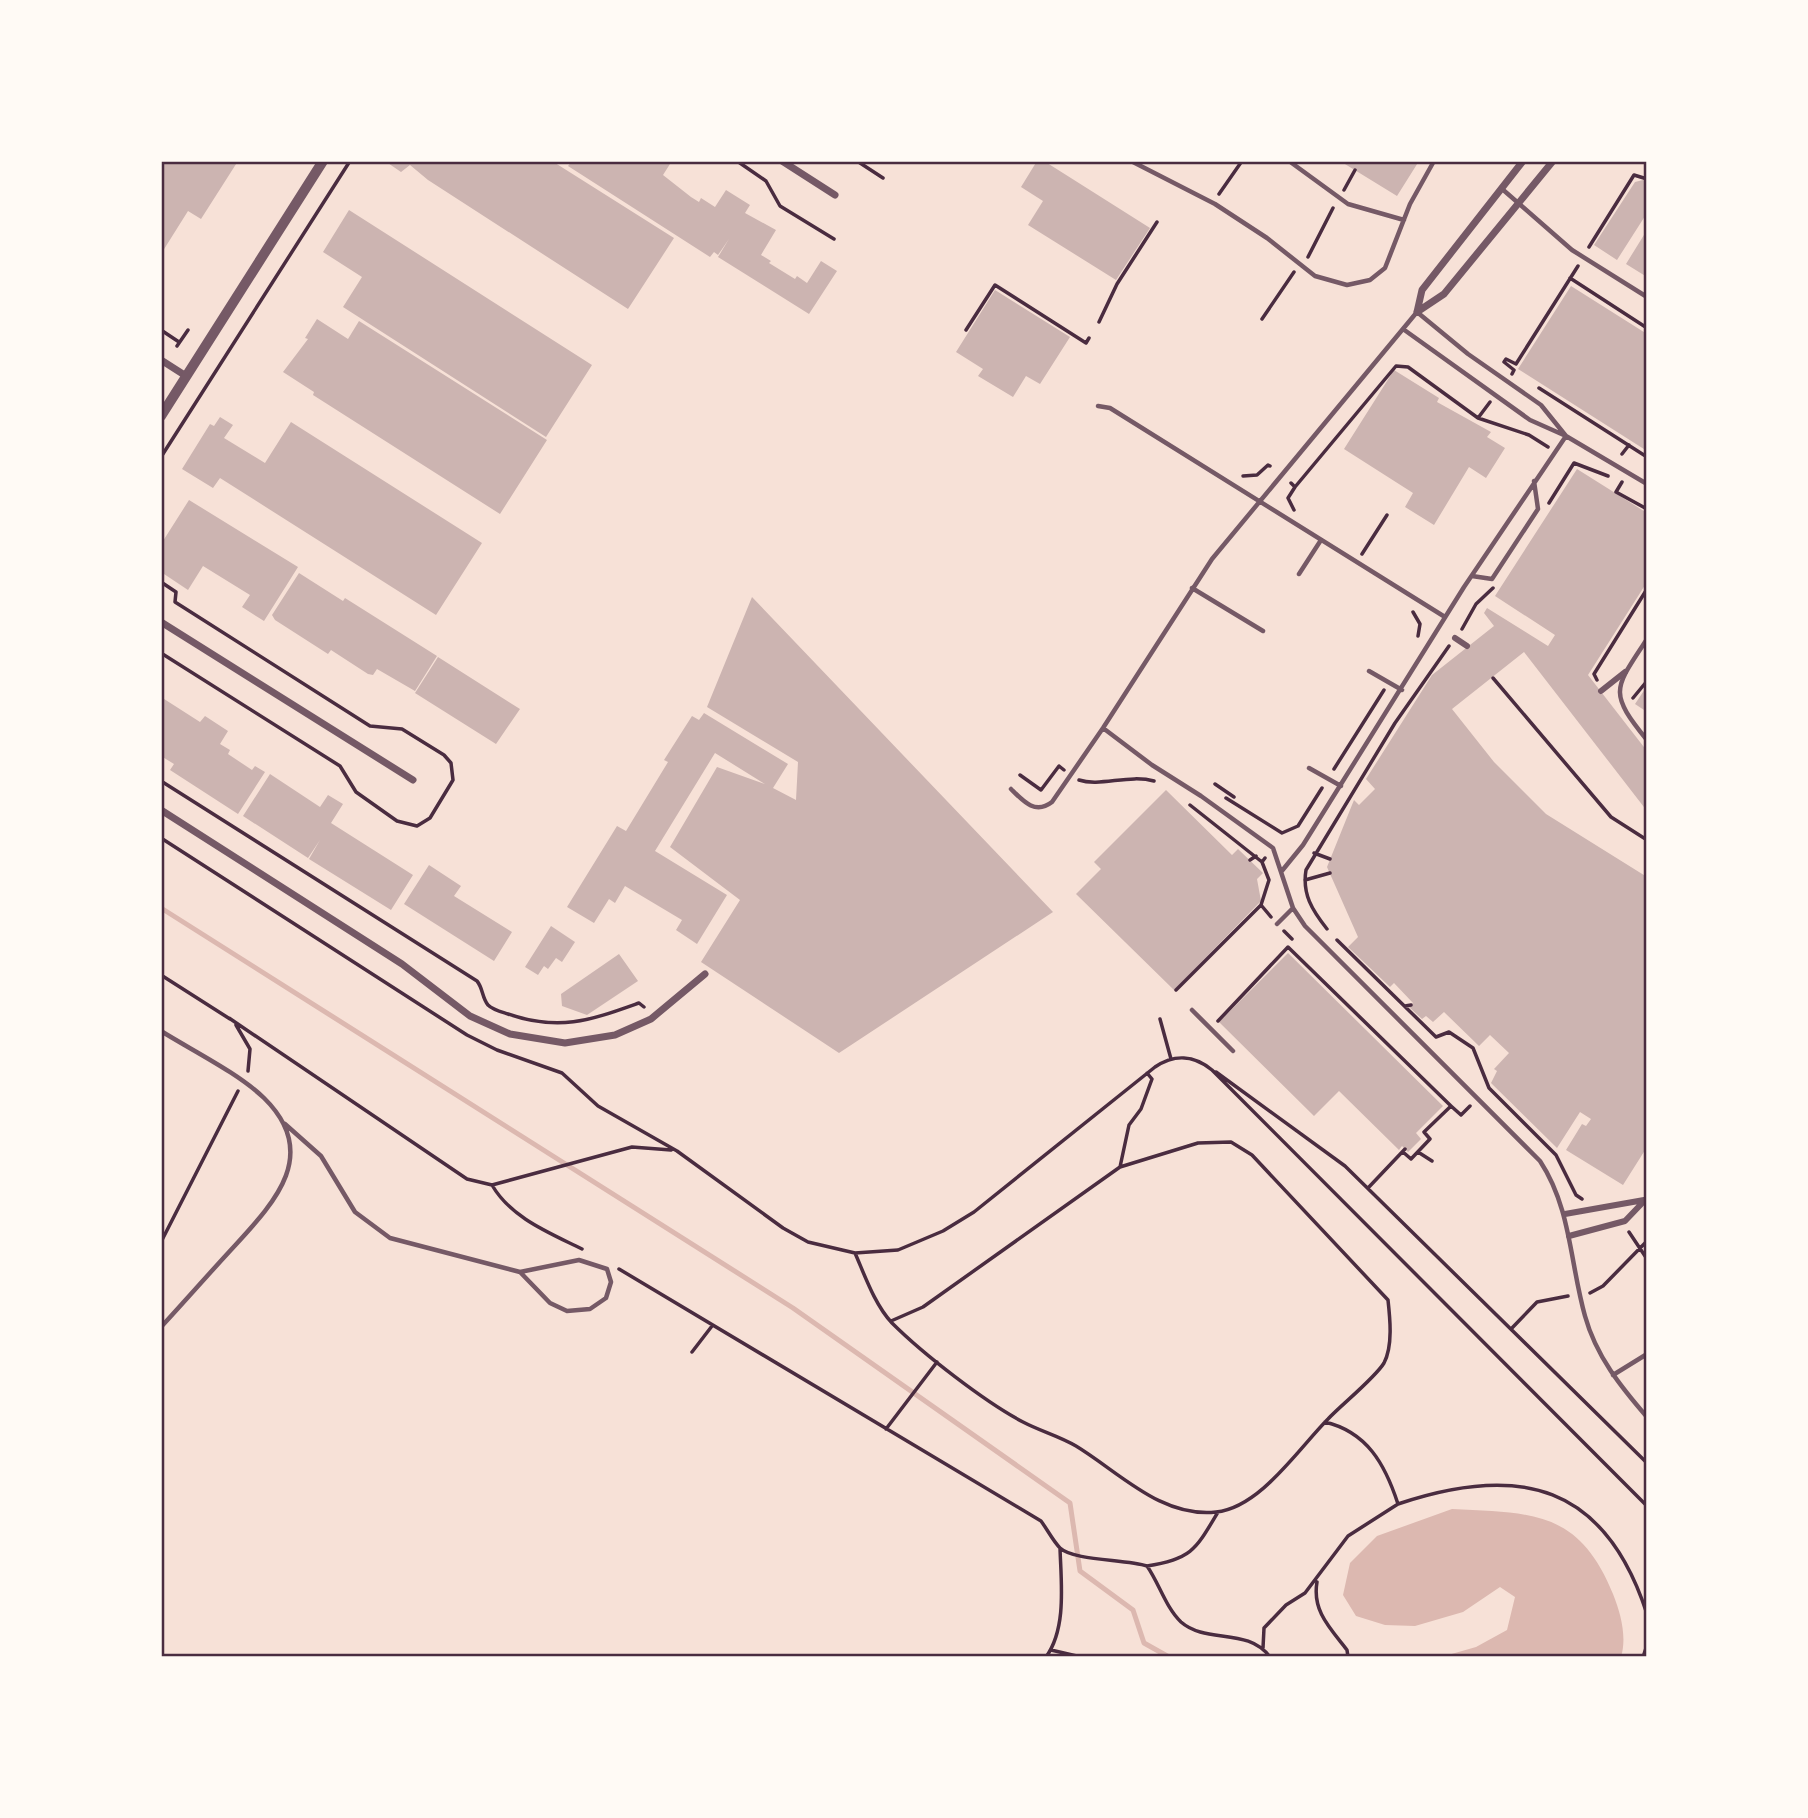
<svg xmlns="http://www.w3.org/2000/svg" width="1808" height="1818" font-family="'PT Sans Narrow',sans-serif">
	<rect width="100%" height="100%" fill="#f7e1d7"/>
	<!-- water -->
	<path fill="#dcb8b0" d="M1452,1509c80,4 127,1 161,85 8,20 14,43 8,63h-180l35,-10 31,-17 8,-33 -15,-10 -37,25 -48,14 -30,-1 -29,-9 -13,-21 7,-32 27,-27z"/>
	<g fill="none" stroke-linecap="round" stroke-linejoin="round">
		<!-- stream -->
		<path stroke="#dcb8b0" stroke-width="5" d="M161,908l632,400 277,195 10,68 53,39 11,33 25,14"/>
	</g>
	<!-- building -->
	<path fill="#ccb4b1" d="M161,161h77l-37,58 -13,-8 -27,43z
		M385,161h167l122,77 -46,71 -200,-129 -18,-15 -9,7z
		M572,161h94l4,3 -7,11 28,22 8,5 2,-4 14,9 11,-17 24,15 -5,8 31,17 -15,25 10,6 -2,2 26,16 2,-3 10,7 14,-22 16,10 -28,43 -91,-57 11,-18 -11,16 -4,-3 -4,5 -142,-91z
		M1037,161h7l106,67 -34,52 -88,-55 15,-24 -22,-14z
		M1340,161h79l-22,35z
		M1643,180l4,2v31l-30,47 -23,-15 41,-63z
		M349,210l243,155 -46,72 -203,-130 19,-30 -39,-25z
		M1647,230v47l-21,-13z
		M1571,286l76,48v117l-129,-82z
		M995,290l75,47 -30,47 -14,-8 -13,21 -35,-21 5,-7 -27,-17z
		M317,319l31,20 11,-18 188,119 -47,74 -187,-119 1,-3 -31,-20 25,-33 -3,-1z
		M1394,370l45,28 -2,4 54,30 -4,5 18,11 -19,30 -17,-11 -35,58 -29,-18 8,-14 -69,-44z
		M220,417l13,8 -9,13 41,25 26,-41 191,121 -46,72 -216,-137 -7,10 -31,-19 28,-45 4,2z
		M1577,469l70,44v69l-59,93 59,76v60l-123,-159 -72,57 42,53 52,52 101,63v270l-24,38 -57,-35 16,-26 4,2 5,-7 -11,-7 -23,36 -66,-65 6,-12 -3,-2 15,-16 -19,-18 -11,11 -35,-34 -11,10 -7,-6 -4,3 -13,-12 4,-4 -19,-20 -4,4 -42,-40 10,-10 -31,-70 27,-67 5,5 16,-16 -9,-10 66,-104 62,-49 -10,-13 3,-5 61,38 7,-11 -60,-39z
		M189,500l109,67 -34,54 -22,-14 8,-12 -47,-29 -15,24 -27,-18v-32l2,1z
		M299,573l44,28 2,-3 92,58 -22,35 -38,-22 -4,6 -5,-1 -37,-24 -3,4 -53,-34 -3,-5z
		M752,597l301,315 -214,141 -138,-91 39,-62 -70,-53 47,-80 48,17 -50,-31 -60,98 72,44 -30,49 -21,-14 6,-10 -57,-34 -10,17 -6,-4 -15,24 -27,-16 50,-81 9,5 42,-69 -4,-2 28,-44 7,4 5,-7 84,51 -15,24 23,12 2,-38 -91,-55z
		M438,657l82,52 -24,35 -81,-51z
		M1647,686v26l-12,-8z
		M161,697l39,25 5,-6 23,15 -8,13 10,6 -2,4 24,16 3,-4 10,6 -27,42 -68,-44 4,-6 -13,-8z
		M270,774l50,33 8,-12 15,9 -12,19 82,52 -22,35 -82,-51 11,-19 -12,18 -65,-42z
		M1166,790l66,65 6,-6 25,24 -6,6 4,22 -87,89 -98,-96 25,-25 -7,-7z
		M429,865l32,21 -7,10 58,36 -18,29 -90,-57z
		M551,926l24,16 -13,20 -6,-4 -8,11 -4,-3 -6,9 -13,-8z
		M1288,953l155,153 -27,27 5,6 -13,13 -6,-6 -3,4 -60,-59 -25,25 -95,-94z
		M619,954l19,27 -51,34 -25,-9 -1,-12z"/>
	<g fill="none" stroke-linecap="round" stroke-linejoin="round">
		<!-- path -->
		<path stroke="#4a2c40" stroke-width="3.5" d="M737,161l29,20 14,25 54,33
			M857,161l26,17
			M1344,190l11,-20
			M1219,194l23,-33
			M1589,247l45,-72 13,4
			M1308,257l25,-49
			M1570,278l77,50
			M1262,319l32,-47
			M1099,322l18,-38 40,-62
			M161,330l18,12
			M966,330l29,-45 91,58 3,-5
			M177,346l11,-16
			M1512,374l2,-4 -10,-8 2,-3 10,5 62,-98
			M1539,388l108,69
			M1478,418l12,-16
			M1622,454l7,-9
			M161,457l189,-296
			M1243,476l14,-1 11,-10 2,1
			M1622,482l-6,10 31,17
			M1291,483l4,4 -7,11 6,12
			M1295,487l101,-121 12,1 70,51 51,17 19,12
			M1549,503l25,-40 34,13
			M1362,554l25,-39
			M161,582l15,10 -1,10 195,124 32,3 42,26 7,8 2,17 -23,38 -13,8 -20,-5 -41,-29 -16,-26 -179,-113
			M1413,612l7,12 -2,12
			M1462,629l14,-25 17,-16
			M1493,678l118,139 36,23
			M1597,680l-3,-6 53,-85
			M1633,698l14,-17
			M1334,769l50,-79
			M1020,775l21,15 18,-24 5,4
			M1079,780c21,7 50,-6 75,1
			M161,781l316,200c6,7 5,17 11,24 5,5 14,7 20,9 52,18 83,6 131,-11l5,4
			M1215,784l19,13
			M1226,798l56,35 16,-7 24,-38
			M1190,805l72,57 3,-4
			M161,838l306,197 30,15 65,23 36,33 79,45 106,77 25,14 47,11 43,-3 45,-19 31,-19 181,-145c19,-13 39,-12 57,3l435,436
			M1314,853l16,6
			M1250,860l6,-4
			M1262,862l7,18 -8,25 10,12
			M1305,880l25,-7
			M1327,929c-15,-19 -25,-35 -21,-59l89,-147 54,-77
			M1284,931l8,8
			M1337,940l99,97 13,-5 24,16 16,40 67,67 20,40 6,4
			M161,975l69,44
			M1176,990l85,-85
			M1405,1006l6,-1
			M229,1018l238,161 25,6c19,33 58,48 90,64
			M1160,1019l11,40
			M1218,1021l70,-74 163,159
			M236,1025l14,24 -2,22
			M1216,1072l129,94 302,297
			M1403,1152l8,7 19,-20 -6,-7 27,-26 10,9 9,-9
			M1418,1152l14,9
			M492,1185l140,-38 39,3
			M1368,1188l37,-39
			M1629,1232l18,27
			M161,1242l77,-151
			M855,1253c10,23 20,52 37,70 31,31 93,79 131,99 17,9 36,14 53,24 43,26 85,72 140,66 44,-4 83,-64 112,-93 13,-14 47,-41 56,-56 9,-17 6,-45 4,-63l-136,-145 -21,-13 -33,1 -78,24
			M619,1269l422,252c6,8 12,20 19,27 14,13 66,11 87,18 12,17 19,42 34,56 25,22 67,5 89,35
			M1590,1293l13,-7 44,-45
			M891,1321l32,-14 197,-140 9,-42 12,-16 11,-30 -5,-6
			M1512,1328l25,-26 31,-6
			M692,1352l20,-26
			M886,1429l51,-67
			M1398,1504c122,-41 207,-20 249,110
			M1147,1566c45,-7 49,-17 71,-54
			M1317,1582c-5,29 13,46 30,68l1,7
			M1263,1648l1,-20 22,-23 19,-12 43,-57 50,-32c-13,-40 -31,-72 -73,-82
			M1051,1650l30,7
			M1046,1657c21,-29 15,-75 14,-109
			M1643,1657l4,-12"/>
		<!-- service -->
		<path stroke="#755966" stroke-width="4.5" d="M1131,161l84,43 52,34 48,38 32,9 23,-5 15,-12 25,-64 24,-43
			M1289,161l59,43 56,16
			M1501,188l71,62 75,47
			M1403,329l127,91 36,16 81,48
			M1098,406l12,2 335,209
			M1299,574l22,-34
			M1472,576l20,3 46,-70 -4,-28
			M1192,588l71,43
			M1647,639c-33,50 -39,53 0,101
			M1369,671l33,19
			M1103,728l49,37 49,31 72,52 20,60 12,18 235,235c31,47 30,102 45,155 11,40 36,71 62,101
			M1309,768l32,18
			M1011,789c12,12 24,26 41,13l51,-74 109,-169 205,-247 51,42 73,51 25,31
			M1281,872l22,-27 161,-258 102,-151
			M1277,924l16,-16
			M1192,1010l41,41
			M161,1031c32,20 77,42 103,67 59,58 7,108 -35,154 -23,25 -45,50 -68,75
			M285,1124l36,32 34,56 35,26 130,34 30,31 17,8 23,-2 16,-11 5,-16 -4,-13 -28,-9 -59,12
			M1613,1375l34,-21"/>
		<!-- pedestrian -->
		<path stroke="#755966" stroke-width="6" d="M1455,638l12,8
			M1601,691l24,-19
			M1565,1214l79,-14
			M1569,1236l56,-15 22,-23"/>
		<!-- minor -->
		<path stroke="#755966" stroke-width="7" d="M782,161l53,34
			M1417,312l27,-18 109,-133
			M1417,312l5,-22 101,-129
			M161,360l25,16
			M161,622l252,158
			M161,810l241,154 68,52 40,18 55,9 50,-8 36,-16 54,-45"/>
		<!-- tertiary -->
		<path stroke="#755966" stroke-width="10" d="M161,416l162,-255"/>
	</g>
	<!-- border -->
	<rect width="1808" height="1818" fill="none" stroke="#fffaf5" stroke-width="326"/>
	<rect x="163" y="163" width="1482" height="1492" fill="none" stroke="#4a2c40" stroke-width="2.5"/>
</svg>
